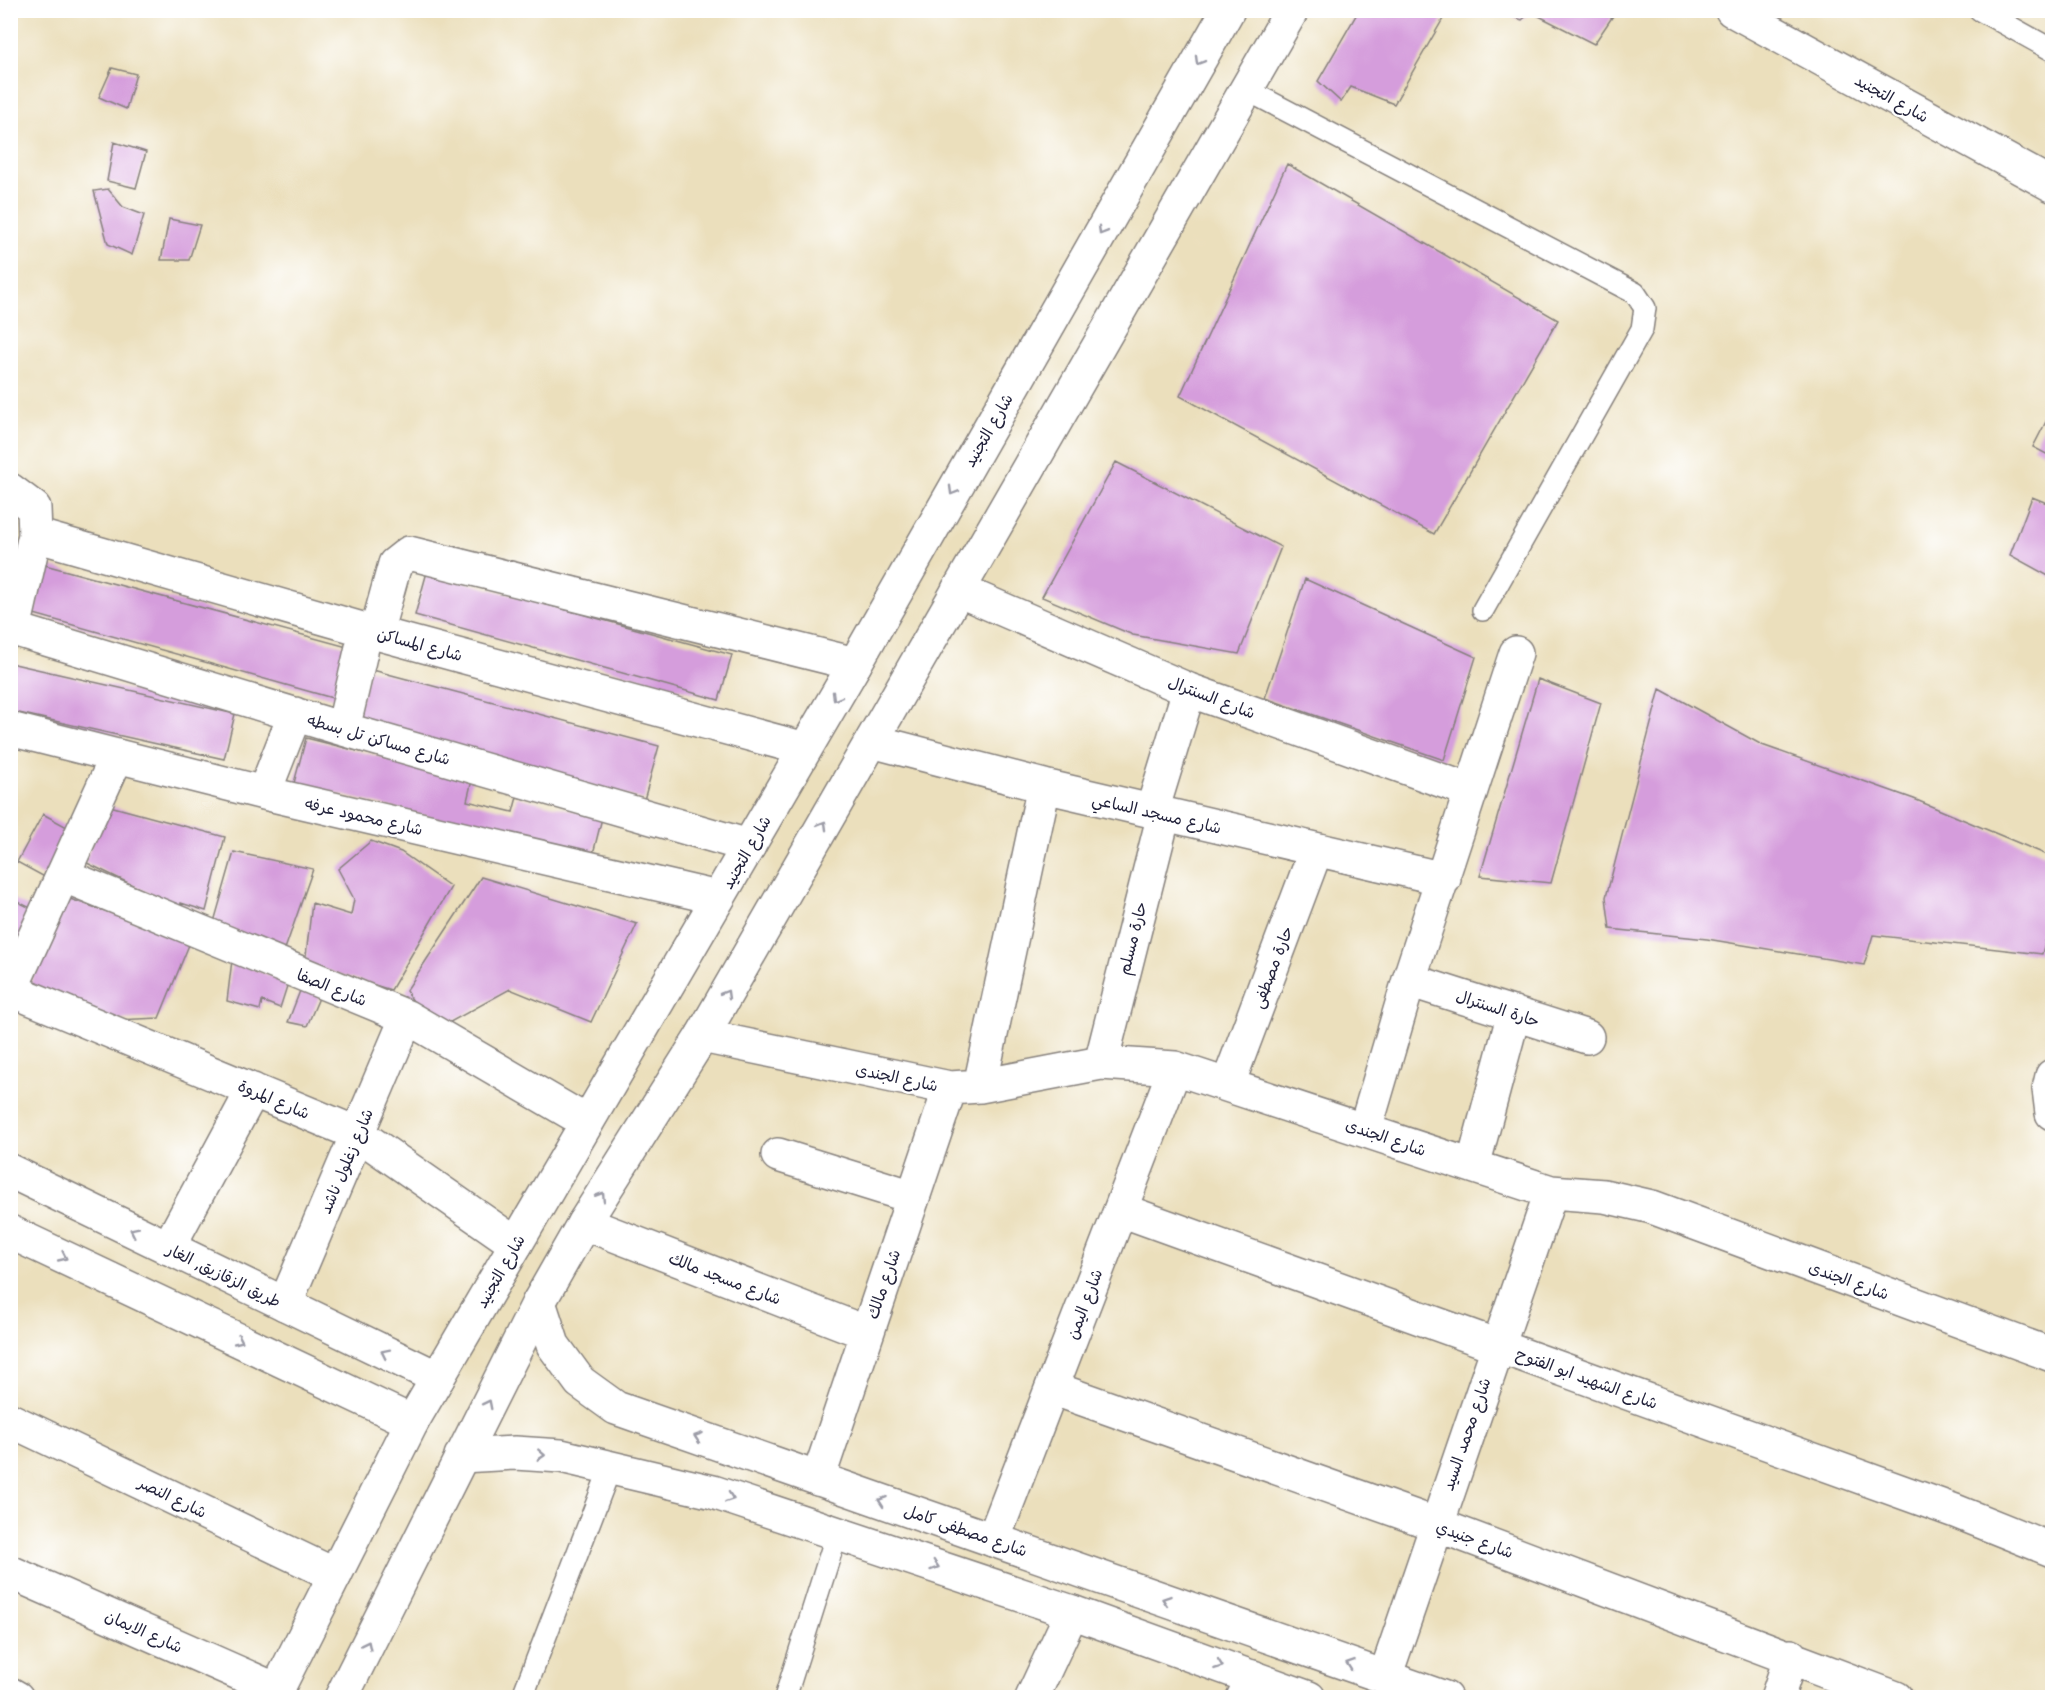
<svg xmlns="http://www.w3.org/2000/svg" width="2063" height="1708" font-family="'Playpen Sans','Playpen Sans Arabic',sans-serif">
	<rect width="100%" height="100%" fill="#fff"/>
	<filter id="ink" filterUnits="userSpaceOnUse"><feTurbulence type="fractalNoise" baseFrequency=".0167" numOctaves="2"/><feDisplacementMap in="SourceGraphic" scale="12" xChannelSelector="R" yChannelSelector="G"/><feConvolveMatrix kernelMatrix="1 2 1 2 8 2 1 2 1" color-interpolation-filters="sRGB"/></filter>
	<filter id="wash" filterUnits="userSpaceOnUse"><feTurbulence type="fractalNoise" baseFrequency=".008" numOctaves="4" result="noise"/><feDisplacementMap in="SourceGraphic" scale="24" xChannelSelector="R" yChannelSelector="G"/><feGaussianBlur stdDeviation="1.35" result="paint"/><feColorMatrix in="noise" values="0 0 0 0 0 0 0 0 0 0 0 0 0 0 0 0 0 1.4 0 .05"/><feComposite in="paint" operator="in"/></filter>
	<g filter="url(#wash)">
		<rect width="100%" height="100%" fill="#ebdfbc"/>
		<g id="blocks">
			<!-- building -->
			<path fill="#d59ddc" d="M1359,10h89l-54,94 -43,-17 -10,15 -23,-21z
				M1532,10h85l-23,34 -63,-32 -9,8 -26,-9z
				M112,68l24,6 -10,35 -27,-12z
				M114,142l32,10 -10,36 -29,-7z
				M1287,164l271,156 -124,214 -254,-138z
				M108,189l15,18 21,8 -12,40 -24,-11 -14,-53z
				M169,219l31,6 -11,35h-28z
				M2052,410v47l-19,-10z
				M1116,462l165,85 -42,107 -106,-19 -91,-38z
				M2032,497l20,8v73l-42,-23z
				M45,565l306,83 -15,51 -302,-85z
				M427,572l305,83 -13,45 -304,-85z
				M1305,579l171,78 -32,103 -179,-62z
				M10,663l225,51 -11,45 -214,-48z
				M369,669l290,77 -15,54 -290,-77z
				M1538,679l63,24 -50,180 -71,-7z
				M1660,689l102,56 152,54 138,58v59l-10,38 -169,-19 -9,30 -157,-26 -97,-10 -4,-32z
				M306,738l166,42 -5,21 46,11 4,-15 85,21 -10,40 -298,-75z
				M106,805l119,32 -19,74 -25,-8 -1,5 -95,-46z
				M43,814l35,19 -26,48 -35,-19z
				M371,841l30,11 50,35 -60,103 -86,-26 7,-61 39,12 3,-16 -16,-30z
				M234,852l79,17 -29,83 -70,-30z
				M481,877l156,47 -46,98 -81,-33 -76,42 -28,-40z
				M58,895l133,45 -32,78 -65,3 -65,-33z
				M10,898l31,15 -31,66z
				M232,960l56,23 -8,25 -18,-7 -2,9 -33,-9z
				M303,983l21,3 -17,40 -19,-4z"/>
		</g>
	</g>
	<g filter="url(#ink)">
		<use href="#blocks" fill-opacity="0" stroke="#86807c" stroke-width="1.5"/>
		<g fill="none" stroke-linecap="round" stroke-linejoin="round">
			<defs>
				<path id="service" d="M1980,10l72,40
					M1247,90l388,203 10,15 -3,21 -159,281
					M522,1698l89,-232
					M785,1698l52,-165"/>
				<path id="minor" d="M1732,10l320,175
					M10,490l24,18 1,27 -21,94
					M35,535l341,98 429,116
					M958,590l231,100 282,101
					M10,628l333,101 406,117
					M376,633l19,-69 14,-11 446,111
					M10,729l254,64 454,105
					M343,729l23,-99
					M872,741l172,45 400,93
					M264,793l31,-79
					M1152,811l37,-121
					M65,876l342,141 180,105
					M1409,980l178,57
					M11,990l347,144 158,110
					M10,991l107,-235
					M702,1036l248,52 30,-2 121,-23 74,5 376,124 53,4 48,11 400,148
					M1101,1063l63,-249
					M2052,1076l-3,13 3,24
					M1228,1084l88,-234
					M980,1086l64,-300
					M1365,1130l44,-150 107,-327
					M778,1155l135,42
					M1473,1166l41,-153
					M1121,1210l834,301 97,39
					M584,1223l283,110
					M168,1248l85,-158
					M285,1304l122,-287
					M1052,1388l383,136 461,174
					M10,1420l325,155
					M818,1479l132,-391
					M993,1540l182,-472
					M10,1572l267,118
					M1385,1677l166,-485
					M10,1694l7,4
					M1032,1698l40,-86
					M1243,1698l10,-21
					M1777,1698l14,-42"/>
				<path id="primary" d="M10,1171l428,207
					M10,1232l402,190
					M539,1302l14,43 27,37 36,26 829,290
					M461,1456l54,-3 46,3 152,36 359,120 237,86"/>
				<path id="trunk" d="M273,1698l139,-276 443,-758 373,-654
					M341,1698l198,-396 45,-79 118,-187 590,-1026"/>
			</defs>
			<!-- service casing -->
			<use href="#service" stroke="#86807c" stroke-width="24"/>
			<!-- minor casing -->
			<use href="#minor" stroke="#86807c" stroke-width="36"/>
			<!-- primary casing -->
			<use href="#primary" stroke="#86807c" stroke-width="36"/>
			<!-- trunk casing -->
			<use href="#trunk" stroke="#86807c" stroke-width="36"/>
			<!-- service -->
			<use href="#service" stroke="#fff" stroke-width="21"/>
			<!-- minor -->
			<use href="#minor" stroke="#fff" stroke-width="33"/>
			<!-- primary -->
			<use href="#primary" stroke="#fff" stroke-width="33"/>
			<!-- trunk -->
			<use href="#trunk" stroke="#fff" stroke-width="33"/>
		</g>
		<!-- one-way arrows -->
		<defs><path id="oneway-chevron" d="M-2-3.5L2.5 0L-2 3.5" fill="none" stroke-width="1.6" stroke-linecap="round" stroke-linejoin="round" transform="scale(1.5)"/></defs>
		<g stroke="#9c9ca7">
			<use href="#oneway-chevron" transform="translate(1199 61) rotate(120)"/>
			<use href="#oneway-chevron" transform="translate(1102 231) rotate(120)"/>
			<use href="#oneway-chevron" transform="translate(953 491) rotate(120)"/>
			<use href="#oneway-chevron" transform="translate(836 697) rotate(120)"/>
			<use href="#oneway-chevron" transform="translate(823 825) rotate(-60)"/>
			<use href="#oneway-chevron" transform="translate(726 994) rotate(-60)"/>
			<use href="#oneway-chevron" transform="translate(601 1196) rotate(-58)"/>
			<use href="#oneway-chevron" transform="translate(134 1231) rotate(-154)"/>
			<use href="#oneway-chevron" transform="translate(63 1257) rotate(25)"/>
			<use href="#oneway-chevron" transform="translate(239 1340) rotate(25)"/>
			<use href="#oneway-chevron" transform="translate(385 1353) rotate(-154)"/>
			<use href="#oneway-chevron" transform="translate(488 1404) rotate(-63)"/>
			<use href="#oneway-chevron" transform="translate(698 1437) rotate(-161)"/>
			<use href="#oneway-chevron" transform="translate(541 1455) rotate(3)"/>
			<use href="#oneway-chevron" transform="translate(730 1498) rotate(19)"/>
			<use href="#oneway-chevron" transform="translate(882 1501) rotate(-161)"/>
			<use href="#oneway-chevron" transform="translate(935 1566) rotate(18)"/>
			<use href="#oneway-chevron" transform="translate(1166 1600) rotate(-161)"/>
			<use href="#oneway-chevron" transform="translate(367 1645) rotate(-64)"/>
			<use href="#oneway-chevron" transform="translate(1350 1664) rotate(-161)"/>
			<use href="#oneway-chevron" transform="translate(1219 1665) rotate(20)"/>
		</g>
	</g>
	<g text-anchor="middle" stroke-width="4.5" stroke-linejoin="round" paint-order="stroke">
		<!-- street labels -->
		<g font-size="16" fill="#22223b" stroke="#fff">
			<text transform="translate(1892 98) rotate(29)" y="6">شارع التجنيد</text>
			<text transform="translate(988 430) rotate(-60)" y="6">شارع التجنيد</text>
			<text transform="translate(420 644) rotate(15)" y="6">شارع المساكن</text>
			<text transform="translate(1212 697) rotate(21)" y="6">شارع السنترال</text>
			<text transform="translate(379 739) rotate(16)" y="6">شارع مساكن تل بسطه</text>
			<text transform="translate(1157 813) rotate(13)" y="6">شارع مسجد الساعي</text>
			<text transform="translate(364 816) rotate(13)" y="6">شارع محمود عرفه</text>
			<text transform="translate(746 852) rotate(-60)" y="6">شارع التجنيد</text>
			<text transform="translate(1132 938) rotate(-76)" y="6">حارة مسلم</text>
			<text transform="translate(1272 967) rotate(-69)" y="6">حارة مصطفى</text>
			<text transform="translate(332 987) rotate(22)" y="6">شارع الصفا</text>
			<text transform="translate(1498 1008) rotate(18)" y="6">حارة السنترال</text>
			<text transform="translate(897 1077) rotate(12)" y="6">شارع الجندى</text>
			<text transform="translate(274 1099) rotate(23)" y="6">شارع المروة</text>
			<text transform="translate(1386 1137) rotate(19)" y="6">شارع الجندى</text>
			<text transform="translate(346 1161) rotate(-67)" y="6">شارع زغلول ناشد</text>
			<text transform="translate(500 1271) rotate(-60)" y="6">شارع التجنيد</text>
			<text transform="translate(224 1275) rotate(26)" y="6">طريق الزقازيق, الغار</text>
			<text transform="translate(725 1278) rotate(21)" y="6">شارع مسجد مالك</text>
			<text transform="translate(1849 1280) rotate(20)" y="6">شارع الجندى</text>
			<text transform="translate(883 1284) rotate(-71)" y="6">شارع مالك</text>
			<text transform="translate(1084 1304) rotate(-69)" y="6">شارع اليمن</text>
			<text transform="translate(1587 1378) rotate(20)" y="6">شارع الشهيد ابو الفتوح</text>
			<text transform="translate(1466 1434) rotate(-71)" y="6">شارع محمد السيد</text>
			<text transform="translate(173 1497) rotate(26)" y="6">شارع النصر</text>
			<text transform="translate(966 1530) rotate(19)" y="6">شارع مصطفى كامل</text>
			<text transform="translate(1475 1539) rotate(20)" y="6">شارع جنيدي</text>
			<text transform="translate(144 1631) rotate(24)" y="6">شارع الايمان</text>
		</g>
	</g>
	<!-- margin -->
	<rect width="2063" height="1708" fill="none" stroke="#fff" stroke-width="36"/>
</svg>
